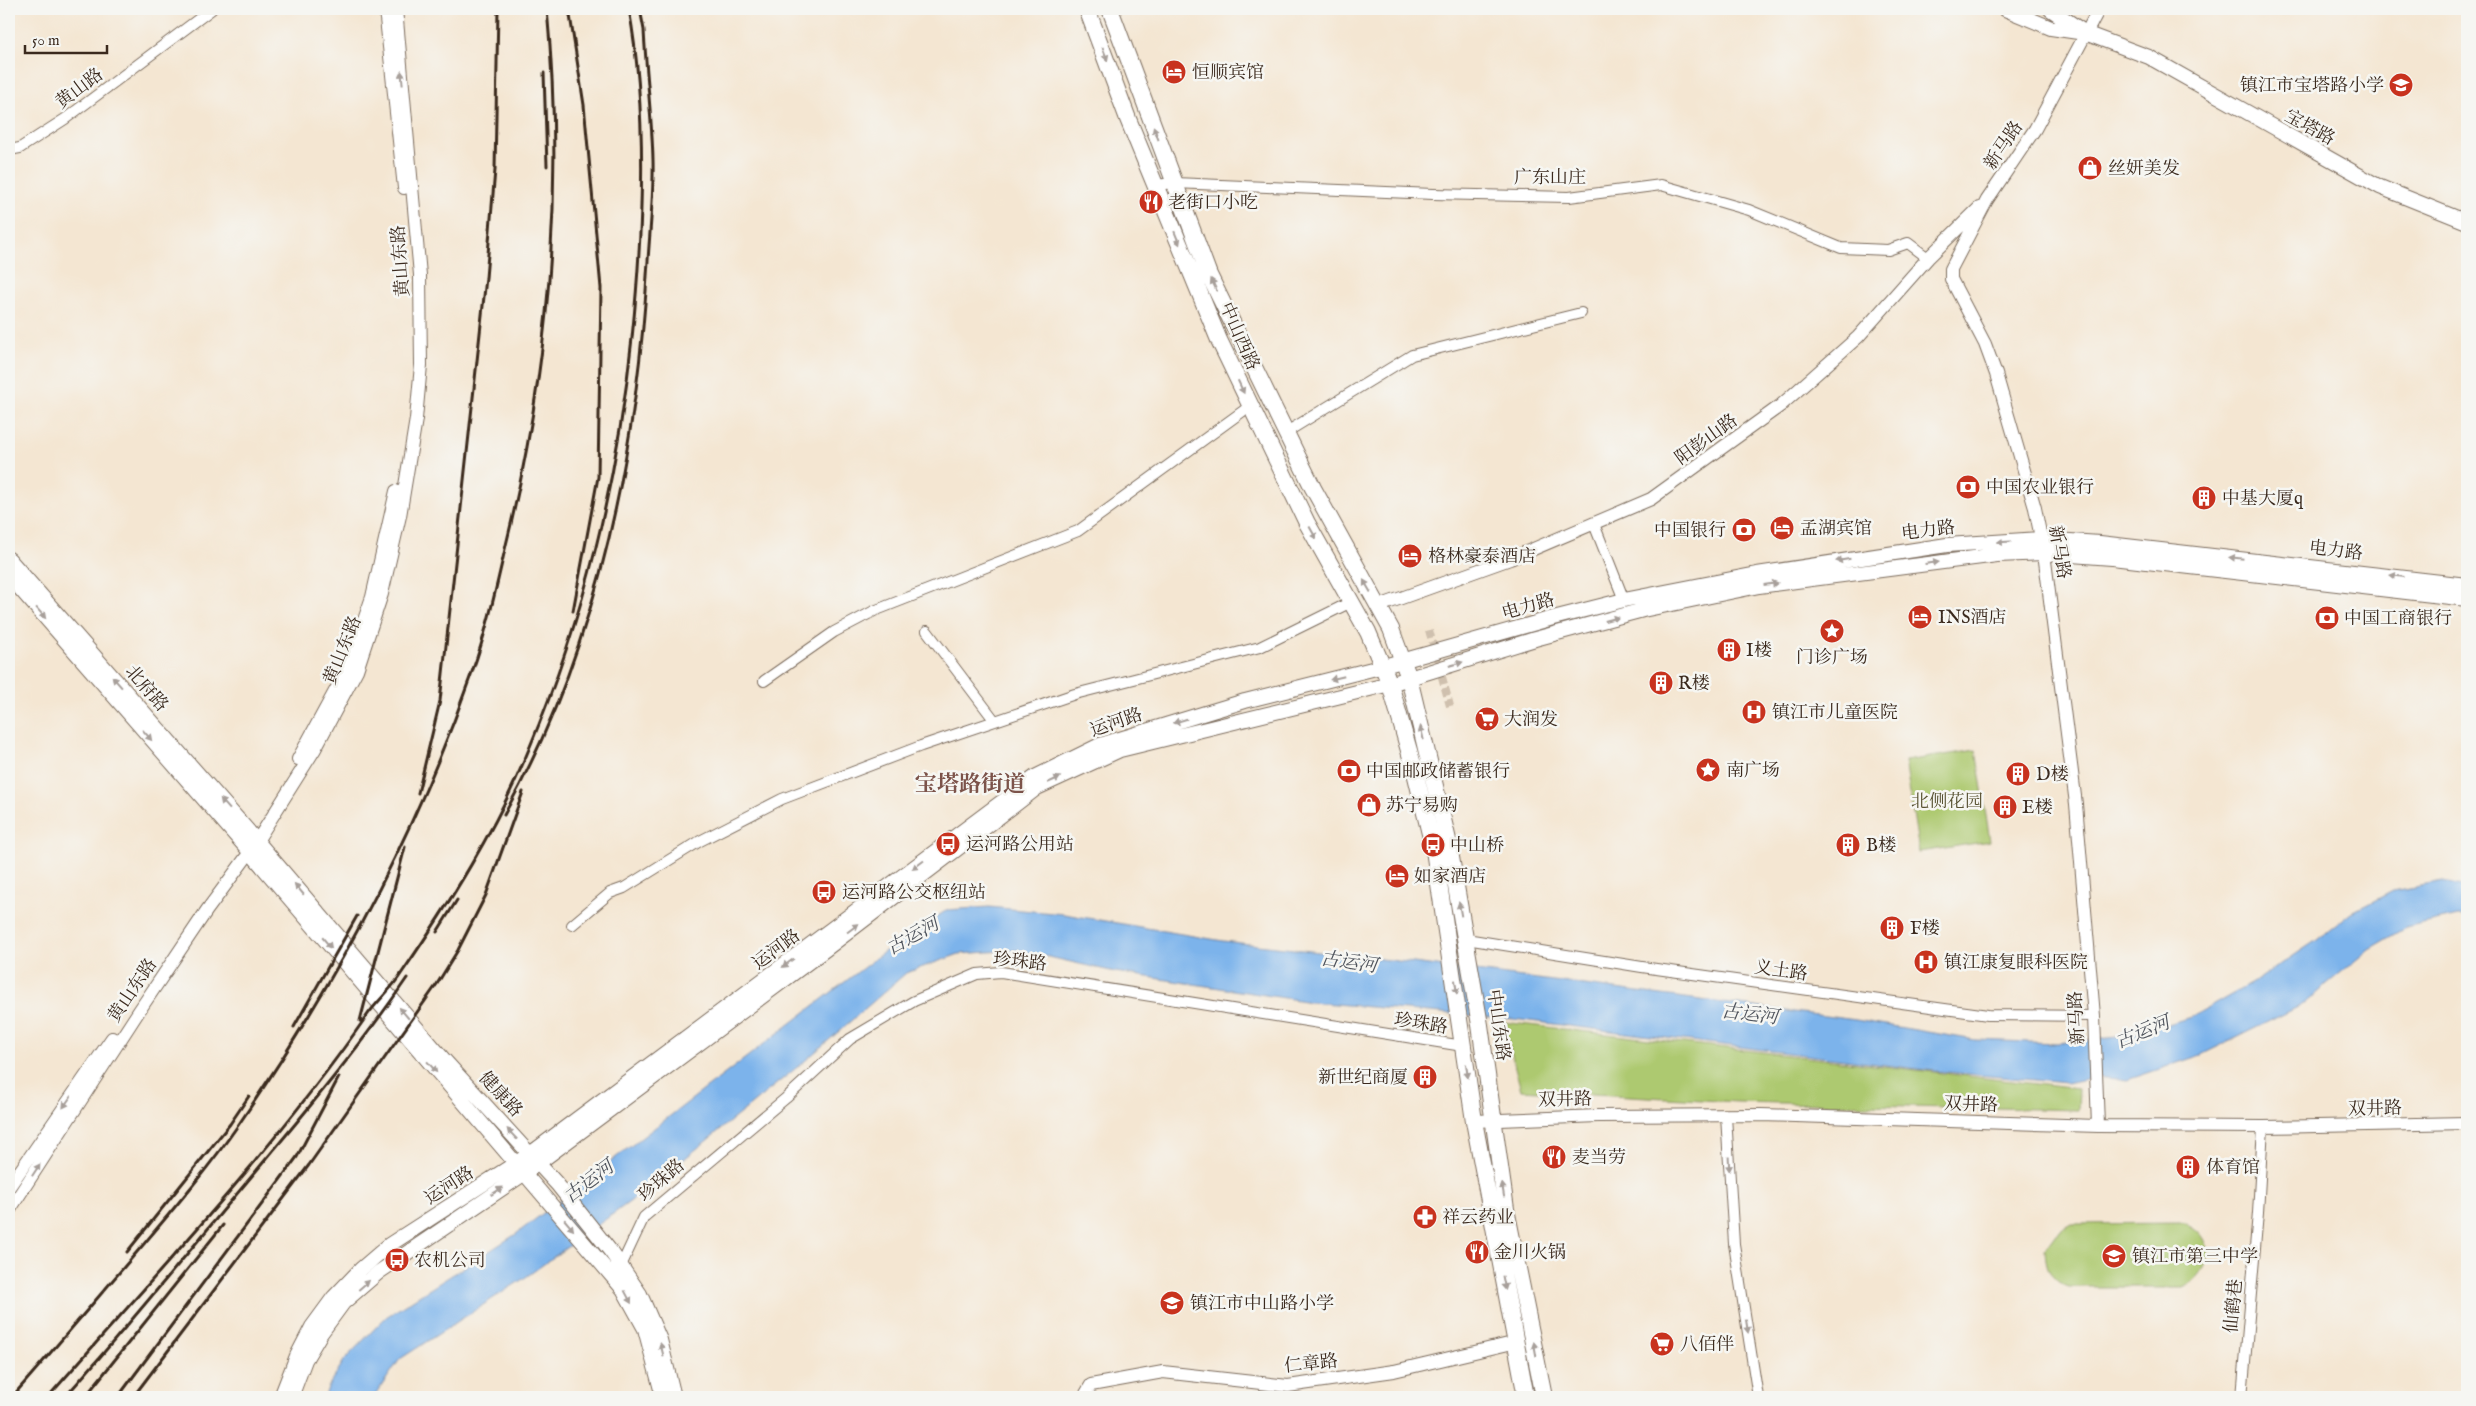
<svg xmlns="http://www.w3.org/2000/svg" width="2476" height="1406" font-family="'IM FELL English','Noto Serif SC',serif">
	<rect width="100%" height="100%" fill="#f6f6f2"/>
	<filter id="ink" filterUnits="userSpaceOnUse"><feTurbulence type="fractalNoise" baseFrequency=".02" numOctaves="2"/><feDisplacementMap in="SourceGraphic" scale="10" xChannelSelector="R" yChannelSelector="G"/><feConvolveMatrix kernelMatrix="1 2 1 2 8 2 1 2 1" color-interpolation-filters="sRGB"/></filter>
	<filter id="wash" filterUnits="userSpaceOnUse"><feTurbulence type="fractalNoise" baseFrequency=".0096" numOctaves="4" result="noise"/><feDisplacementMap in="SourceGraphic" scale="20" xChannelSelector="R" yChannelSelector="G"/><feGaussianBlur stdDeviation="1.12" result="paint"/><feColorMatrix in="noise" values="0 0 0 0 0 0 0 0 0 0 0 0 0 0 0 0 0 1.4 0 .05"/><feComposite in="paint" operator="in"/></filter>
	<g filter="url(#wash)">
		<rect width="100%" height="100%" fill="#f4e6d2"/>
		<!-- green -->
		<path fill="#adc970" stroke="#747a47" d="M1976,750l14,91 -71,11 -14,-91z
			M1503,1022l576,67 -1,21 -340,-8 -217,-12z
			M2184,1223c33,12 30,49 0,64h-115c-18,-6 -23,-18 -24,-37l14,-19 12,-7z"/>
		<!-- water -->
		<path fill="#7cb3eb" stroke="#5c6e84" d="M2443,882l24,5v30l-9,-1 -53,12 -36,21 -67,56 -101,50 -74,25 -32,-3 -28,6 -133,-12 -421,-52 -202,-17 -196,-30 -97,-22 -59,4 -53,19 -100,87 -160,130 -120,87 -126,82 -26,38h-49l3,-10 17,-28 41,-42 130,-83 377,-289 54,-35 42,-3 75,7 159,27 175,20 458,59 119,20 82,3 72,-7 65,-20 65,-37 58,-39 35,-28 41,-21z"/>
	</g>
	<g filter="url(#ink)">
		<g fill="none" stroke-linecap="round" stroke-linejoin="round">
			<!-- pedestrian-tunnel -->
			<path stroke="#cfc0ae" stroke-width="8" stroke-dasharray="8 4" stroke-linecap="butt" d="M1429,630l21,76"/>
			<defs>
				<path id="minor" d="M9,150l11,-2 45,-29 147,-110
					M1155,185l20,-2 258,11 136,3 92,-12 88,25 92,38 47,2 20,-7 20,15
					M1285,433l127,-78 169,-42
					M1594,524l30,76
					M927,631l68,90
					M764,681l70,-49 40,-21 204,-80 172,-125
					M572,925l38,-32 14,-5 76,-47 82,-42 139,-53 154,-52 185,-47 91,-45
					M1466,939l176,28 346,48 106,1
					M1726,1116l8,128 24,153
					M621,1266l23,-49 142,-119 64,-59 64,-38 63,-27 24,-2 462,74
					M2242,1397l16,-184 5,-86"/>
				<path id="tertiary" d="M385,9l19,179
					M1379,606l131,-47 141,-60 129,-93 78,-69 70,-79 51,-50
					M298,759l49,-90 25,-72 24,-106
					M1474,1121l124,-5 163,-1 337,11 165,1 204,-4
					M2098,1126l-4,-110 -18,-212 -32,-251 -9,-45 -39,-134 -11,-30 -34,-65v-10l36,-69 48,-71 64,-120
					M9,1187l103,-149
					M9,1211l130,-200 68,-101 43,-58 65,-103 42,-79 25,-76 18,-78 16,-97 5,-54 -1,-90 -24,-266
					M1084,1397l7,-12 72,-13 125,14 106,-15 123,-29"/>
				<path id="secondary" d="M2005,9l46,19 34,5 64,24 231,130 87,35
					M2050,9l34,23
					M9,559l248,282 188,220 112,123 55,69 28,41 20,46 14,57
					M9,576l241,276 373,437 22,40 18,68
					M281,1397l16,-41 15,-29 22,-30 27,-28 28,-24 141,-91 505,-377 65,-32 145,-44 139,-35 169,-48 71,-18 133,-26 190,-29 93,-6 60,4 367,42
					M291,1397l14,-37 16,-27 22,-30 36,-31 146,-99 301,-224 211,-161 83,-38 270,-66 145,-45 108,-29 116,-24 238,-31 47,-2 68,5 355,41"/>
				<path id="primary" d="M1087,9l41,110 91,221 88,183 61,109 22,52 24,84 20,82 40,271 52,276
					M1110,9l99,266 104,213 78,141 18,49 39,162 32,185 26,184 38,188"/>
			</defs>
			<!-- minor casing -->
			<use href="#minor" stroke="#7c6c5d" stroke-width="12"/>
			<!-- tertiary casing -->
			<use href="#tertiary" stroke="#7c6c5d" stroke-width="14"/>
			<!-- secondary casing -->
			<use href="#secondary" stroke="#7c6c5d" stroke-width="16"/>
			<!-- primary casing -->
			<use href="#primary" stroke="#7c6c5d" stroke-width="18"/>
			<!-- minor -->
			<use href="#minor" stroke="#fff" stroke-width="10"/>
			<!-- tertiary -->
			<use href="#tertiary" stroke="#fff" stroke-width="12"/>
			<!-- secondary -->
			<use href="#secondary" stroke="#fff" stroke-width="14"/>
			<!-- primary -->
			<use href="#primary" stroke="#fff" stroke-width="16"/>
			<!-- rail -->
			<path stroke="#3b2a1e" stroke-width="3" d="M569,9l15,96 17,183 -3,189 -25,134
				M544,73l3,93
				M418,793l22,-92 46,-423 9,-108 3,-161
				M504,815c93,-167 133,-365 144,-554 2,-34 6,-68 5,-101 -1,-43 -7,-87 -9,-130l-4,-21
				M437,932l20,-32
				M360,1021l45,-174
				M294,1027l63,-111
				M127,1252l103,-128 19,-28
				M12,1397c44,-50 87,-101 131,-152 33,-39 67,-79 96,-121 96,-140 177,-291 233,-452 15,-41 24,-84 34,-127 43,-176 58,-356 41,-536
				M48,1397c109,-124 224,-245 318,-380 10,-15 25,-27 35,-43 48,-70 96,-146 128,-225 56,-134 88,-267 103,-411 11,-106 16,-224 -3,-329
				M65,1397c57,-64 111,-130 166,-196 61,-73 123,-145 176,-223
				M85,1397l138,-172
				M118,1397l179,-240 42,-80
				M133,1397l176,-232 128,-181 21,-34 28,-55 37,-103"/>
		</g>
		<!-- one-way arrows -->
		<defs><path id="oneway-solid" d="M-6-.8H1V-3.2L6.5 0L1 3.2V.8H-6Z" transform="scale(1.25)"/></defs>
		<g fill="#a79f9a">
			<use href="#oneway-solid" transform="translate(1105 54) rotate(70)"/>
			<use href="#oneway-solid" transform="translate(402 78) rotate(-95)"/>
			<use href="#oneway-solid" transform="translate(1156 133) rotate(-110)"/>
			<use href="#oneway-solid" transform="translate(1177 238) rotate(68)"/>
			<use href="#oneway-solid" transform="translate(1214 285) rotate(-115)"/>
			<use href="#oneway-solid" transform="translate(1241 387) rotate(65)"/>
			<use href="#oneway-solid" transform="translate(1313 533) rotate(61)"/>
			<use href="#oneway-solid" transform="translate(2004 542) rotate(176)"/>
			<use href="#oneway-solid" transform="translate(2236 558) rotate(-174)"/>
			<use href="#oneway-solid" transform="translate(1843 560) rotate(171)"/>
			<use href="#oneway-solid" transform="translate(1932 563) rotate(-7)"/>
			<use href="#oneway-solid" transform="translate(2397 576) rotate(-173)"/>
			<use href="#oneway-solid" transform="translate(1771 584) rotate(-8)"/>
			<use href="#oneway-solid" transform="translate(1367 586) rotate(-120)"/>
			<use href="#oneway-solid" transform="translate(41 613) rotate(49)"/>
			<use href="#oneway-solid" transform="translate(1612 619) rotate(-15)"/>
			<use href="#oneway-solid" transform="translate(1456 664) rotate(-16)"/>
			<use href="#oneway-solid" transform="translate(1337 678) rotate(166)"/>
			<use href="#oneway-solid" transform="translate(117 682) rotate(-131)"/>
			<use href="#oneway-solid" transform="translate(1180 721) rotate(163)"/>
			<use href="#oneway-solid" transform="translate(1422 733) rotate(-103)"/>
			<use href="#oneway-solid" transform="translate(147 735) rotate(49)"/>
			<use href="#oneway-solid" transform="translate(1054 780) rotate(-25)"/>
			<use href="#oneway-solid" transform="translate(225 804) rotate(-131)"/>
			<use href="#oneway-solid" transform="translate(918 865) rotate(143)"/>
			<use href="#oneway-solid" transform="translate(299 889) rotate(-130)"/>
			<use href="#oneway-solid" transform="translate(1460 909) rotate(-100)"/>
			<use href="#oneway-solid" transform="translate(853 928) rotate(-37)"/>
			<use href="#oneway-solid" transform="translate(327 943) rotate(50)"/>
			<use href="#oneway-solid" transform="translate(788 963) rotate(143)"/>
			<use href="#oneway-solid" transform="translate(1456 987) rotate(82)"/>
			<use href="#oneway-solid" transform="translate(404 1013) rotate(-130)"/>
			<use href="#oneway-solid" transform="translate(432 1067) rotate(49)"/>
			<use href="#oneway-solid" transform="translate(1467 1071) rotate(82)"/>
			<use href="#oneway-solid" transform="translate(67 1102) rotate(125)"/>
			<use href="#oneway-solid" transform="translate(512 1134) rotate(-133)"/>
			<use href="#oneway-solid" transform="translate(1729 1164) rotate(87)"/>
			<use href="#oneway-solid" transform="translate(36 1170) rotate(-57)"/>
			<use href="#oneway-solid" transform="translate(1503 1190) rotate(-99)"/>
			<use href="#oneway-solid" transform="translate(497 1191) rotate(-33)"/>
			<use href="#oneway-solid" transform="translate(569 1225) rotate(50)"/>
			<use href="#oneway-solid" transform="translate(1504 1283) rotate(78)"/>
			<use href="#oneway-solid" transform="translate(364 1285) rotate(-41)"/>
			<use href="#oneway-solid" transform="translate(628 1297) rotate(62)"/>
			<use href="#oneway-solid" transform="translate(1747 1326) rotate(81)"/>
			<use href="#oneway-solid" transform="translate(1535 1349) rotate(-100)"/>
			<use href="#oneway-solid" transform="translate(662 1350) rotate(-104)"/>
		</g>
	</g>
	<!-- icons -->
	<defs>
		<symbol id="hotel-disc" viewBox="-11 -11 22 22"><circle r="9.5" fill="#c8321e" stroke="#f6f6f2"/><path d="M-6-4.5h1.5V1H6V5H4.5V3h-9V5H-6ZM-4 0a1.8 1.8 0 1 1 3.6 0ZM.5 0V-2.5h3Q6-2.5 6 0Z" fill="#fff"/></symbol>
		<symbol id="school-disc" viewBox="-11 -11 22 22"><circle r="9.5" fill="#c8321e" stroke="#f6f6f2"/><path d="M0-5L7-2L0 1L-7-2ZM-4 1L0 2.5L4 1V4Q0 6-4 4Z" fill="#fff"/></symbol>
		<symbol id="shop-disc" viewBox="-11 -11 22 22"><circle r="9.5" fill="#c8321e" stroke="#f6f6f2"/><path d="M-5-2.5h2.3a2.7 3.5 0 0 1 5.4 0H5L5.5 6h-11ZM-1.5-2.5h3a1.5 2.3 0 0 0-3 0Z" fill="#fff"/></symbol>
		<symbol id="restaurant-disc" viewBox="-11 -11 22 22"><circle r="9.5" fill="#c8321e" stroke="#f6f6f2"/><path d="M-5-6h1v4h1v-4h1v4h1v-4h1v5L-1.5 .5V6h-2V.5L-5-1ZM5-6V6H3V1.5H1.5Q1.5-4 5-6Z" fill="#fff"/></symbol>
		<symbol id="bank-disc" viewBox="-11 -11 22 22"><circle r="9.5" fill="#c8321e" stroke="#f6f6f2"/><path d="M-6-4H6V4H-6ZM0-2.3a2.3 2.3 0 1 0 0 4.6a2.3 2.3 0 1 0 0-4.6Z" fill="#fff"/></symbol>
		<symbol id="building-disc" viewBox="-11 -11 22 22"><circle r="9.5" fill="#c8321e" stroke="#f6f6f2"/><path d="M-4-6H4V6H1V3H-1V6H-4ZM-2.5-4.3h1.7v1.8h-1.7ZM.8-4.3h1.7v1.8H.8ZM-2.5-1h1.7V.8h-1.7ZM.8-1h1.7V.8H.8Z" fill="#fff"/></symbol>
		<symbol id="sight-disc" viewBox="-11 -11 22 22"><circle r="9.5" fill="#c8321e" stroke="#f6f6f2"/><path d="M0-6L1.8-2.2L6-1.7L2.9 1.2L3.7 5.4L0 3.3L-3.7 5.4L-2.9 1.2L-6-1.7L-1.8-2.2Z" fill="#fff"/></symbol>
		<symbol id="hospital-disc" viewBox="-11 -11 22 22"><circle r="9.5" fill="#c8321e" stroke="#f6f6f2"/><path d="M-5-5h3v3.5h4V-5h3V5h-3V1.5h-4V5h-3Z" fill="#fff"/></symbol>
		<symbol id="supermarket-disc" viewBox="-11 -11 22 22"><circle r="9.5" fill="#c8321e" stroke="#f6f6f2"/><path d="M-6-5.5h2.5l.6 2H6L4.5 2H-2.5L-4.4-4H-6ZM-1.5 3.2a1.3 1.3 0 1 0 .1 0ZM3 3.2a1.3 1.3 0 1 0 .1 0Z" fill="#fff"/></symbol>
		<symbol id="bus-disc" viewBox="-11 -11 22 22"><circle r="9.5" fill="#c8321e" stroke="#f6f6f2"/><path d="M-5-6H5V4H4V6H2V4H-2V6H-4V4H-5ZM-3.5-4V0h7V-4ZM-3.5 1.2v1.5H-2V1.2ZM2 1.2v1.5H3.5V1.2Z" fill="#fff"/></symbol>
		<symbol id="pharmacy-disc" viewBox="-11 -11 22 22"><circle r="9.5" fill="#c8321e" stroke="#f6f6f2"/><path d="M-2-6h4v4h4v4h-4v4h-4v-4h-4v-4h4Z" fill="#fff"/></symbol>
	</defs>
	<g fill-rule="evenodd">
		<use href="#hotel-disc" x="1160" y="58" width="28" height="28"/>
		<use href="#school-disc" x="2387" y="71" width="28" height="28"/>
		<use href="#shop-disc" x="2076" y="154" width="28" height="28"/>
		<use href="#restaurant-disc" x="1137" y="188" width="28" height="28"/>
		<use href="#bank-disc" x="1954" y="473" width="28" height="28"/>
		<use href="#building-disc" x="2190" y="484" width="28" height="28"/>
		<use href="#hotel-disc" x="1768" y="514" width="28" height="28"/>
		<use href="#bank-disc" x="1730" y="516" width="28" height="28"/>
		<use href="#hotel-disc" x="1396" y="542" width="28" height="28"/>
		<use href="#hotel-disc" x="1906" y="603" width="28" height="28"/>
		<use href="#bank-disc" x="2313" y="604" width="28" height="28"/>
		<use href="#sight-disc" x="1818" y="617" width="28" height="28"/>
		<use href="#building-disc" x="1715" y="636" width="28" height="28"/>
		<use href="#building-disc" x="1647" y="669" width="28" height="28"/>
		<use href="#hospital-disc" x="1740" y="698" width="28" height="28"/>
		<use href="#supermarket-disc" x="1473" y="705" width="28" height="28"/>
		<use href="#sight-disc" x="1694" y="756" width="28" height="28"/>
		<use href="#bank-disc" x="1335" y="757" width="28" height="28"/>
		<use href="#building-disc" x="2004" y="760" width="28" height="28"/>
		<use href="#shop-disc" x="1355" y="791" width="28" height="28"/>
		<use href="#building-disc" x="1991" y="793" width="28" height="28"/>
		<use href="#bus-disc" x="934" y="830" width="28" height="28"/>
		<use href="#bus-disc" x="1419" y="831" width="28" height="28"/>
		<use href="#building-disc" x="1834" y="831" width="28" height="28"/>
		<use href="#hotel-disc" x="1383" y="862" width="28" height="28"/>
		<use href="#bus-disc" x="810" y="878" width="28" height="28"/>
		<use href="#building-disc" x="1878" y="914" width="28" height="28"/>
		<use href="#hospital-disc" x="1912" y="948" width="28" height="28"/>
		<use href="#building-disc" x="1411" y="1063" width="28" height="28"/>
		<use href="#restaurant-disc" x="1540" y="1143" width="28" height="28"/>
		<use href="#building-disc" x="2174" y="1153" width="28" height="28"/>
		<use href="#pharmacy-disc" x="1411" y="1203" width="28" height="28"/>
		<use href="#restaurant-disc" x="1463" y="1238" width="28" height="28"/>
		<use href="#school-disc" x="2100" y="1242" width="28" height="28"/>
		<use href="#bus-disc" x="383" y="1246" width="28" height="28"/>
		<use href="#school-disc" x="1158" y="1289" width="28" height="28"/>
		<use href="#supermarket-disc" x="1648" y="1330" width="28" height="28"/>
	</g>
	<g text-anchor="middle" stroke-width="5" stroke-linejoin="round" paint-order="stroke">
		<!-- poi labels -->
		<g font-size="18" fill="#3b2a1e" stroke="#f6f6f2" text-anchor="start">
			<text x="1192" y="78">恒顺宾馆</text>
			<text x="2384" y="91" text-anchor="end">镇江市宝塔路小学</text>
			<text x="2108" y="174">丝妍美发</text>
			<text x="1168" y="208">老街口小吃</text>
			<text x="1986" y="493">中国农业银行</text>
			<text x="2222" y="504">中基大厦q</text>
			<text x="1800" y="534">孟湖宾馆</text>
			<text x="1726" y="536" text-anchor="end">中国银行</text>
			<text x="1428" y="562">格林豪泰酒店</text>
			<text x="1938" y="623">INS酒店</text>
			<text x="2344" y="624">中国工商银行</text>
			<text x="1746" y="656">I楼</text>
			<text x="1832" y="663" text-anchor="middle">门诊广场</text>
			<text x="1678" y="689">R楼</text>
			<text x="1772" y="718">镇江市儿童医院</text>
			<text x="1504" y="725">大润发</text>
			<text x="1726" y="776">南广场</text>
			<text x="1366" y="777">中国邮政储蓄银行</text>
			<text x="2036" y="780">D楼</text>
			<text x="1386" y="811">苏宁易购</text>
			<text x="2022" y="813">E楼</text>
			<text x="966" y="850">运河路公用站</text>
			<text x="1450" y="851">中山桥</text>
			<text x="1866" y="851">B楼</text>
			<text x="1414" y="882">如家酒店</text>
			<text x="842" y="898">运河路公交枢纽站</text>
			<text x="1910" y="934">F楼</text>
			<text x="1944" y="968">镇江康复眼科医院</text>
			<text x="1408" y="1083" text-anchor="end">新世纪商厦</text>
			<text x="1572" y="1163">麦当劳</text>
			<text x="2206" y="1173">体育馆</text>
			<text x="1442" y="1223">祥云药业</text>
			<text x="1494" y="1258">金川火锅</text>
			<text x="2132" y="1262">镇江市第三中学</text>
			<text x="414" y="1266">农机公司</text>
			<text x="1190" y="1309">镇江市中山路小学</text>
			<text x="1680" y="1350">八佰伴</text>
		</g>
		<!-- street labels -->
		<g font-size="18" fill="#3b2a1e" stroke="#f6f6f2">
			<text transform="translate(79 88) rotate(-37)" y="6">黄山路</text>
			<text transform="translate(2310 127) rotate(29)" y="6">宝塔路</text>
			<text transform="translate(2003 145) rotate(-56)" y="6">新马路</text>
			<text x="1550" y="183">广东山庄</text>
			<text transform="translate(400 261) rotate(-94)" y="6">黄山东路</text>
			<text transform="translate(1240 336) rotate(66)" y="6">中山西路</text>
			<text transform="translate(1706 439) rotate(-36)" y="6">阳彭山路</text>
			<text transform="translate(1928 530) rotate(-7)" y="6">电力路</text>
			<text transform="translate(2336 550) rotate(7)" y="6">电力路</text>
			<text transform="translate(2060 552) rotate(80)" y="6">新马路</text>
			<text transform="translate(1528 606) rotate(-16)" y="6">电力路</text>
			<text transform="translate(342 650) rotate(-68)" y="6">黄山东路</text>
			<text transform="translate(147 688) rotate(49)" y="6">北府路</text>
			<text transform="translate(1116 722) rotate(-19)" y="6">运河路</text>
			<text transform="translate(776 949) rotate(-37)" y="6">运河路</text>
			<text transform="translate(1020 961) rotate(6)" y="6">珍珠路</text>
			<text transform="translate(1781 970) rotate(8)" y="6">义土路</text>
			<text transform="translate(132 990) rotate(-56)" y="6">黄山东路</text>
			<text transform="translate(2076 1018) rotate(-93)" y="6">新马路</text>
			<text transform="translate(1421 1023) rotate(9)" y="6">珍珠路</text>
			<text transform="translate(1499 1025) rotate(82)" y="6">中山东路</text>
			<text transform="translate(501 1094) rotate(47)" y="6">健康路</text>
			<text transform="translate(1565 1099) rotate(-1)" y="6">双井路</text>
			<text transform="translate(1971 1104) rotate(2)" y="6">双井路</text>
			<text transform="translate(2375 1108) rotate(-1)" y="6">双井路</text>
			<text transform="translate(661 1180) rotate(-41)" y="6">珍珠路</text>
			<text transform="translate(449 1185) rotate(-33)" y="6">运河路</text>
			<text transform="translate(2233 1306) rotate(-85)" y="6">仙鹤巷</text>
			<text transform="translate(1311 1363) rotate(-6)" y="6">仁章路</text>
		</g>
		<!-- park labels -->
		<g font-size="18" fill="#585232" stroke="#f6f6f2">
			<text x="1947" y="807">北侧花园</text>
		</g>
		<!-- water labels -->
		<g font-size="19" font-style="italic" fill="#4e535c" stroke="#f6f6f2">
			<text transform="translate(912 935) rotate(-29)" y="7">古运河</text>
			<text transform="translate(1349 961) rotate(8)" y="7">古运河</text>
			<text transform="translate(1750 1013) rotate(7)" y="7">古运河</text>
			<text transform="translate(2142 1031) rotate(-22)" y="7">古运河</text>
			<text transform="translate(588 1181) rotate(-37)" y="7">古运河</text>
		</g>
		<!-- district labels -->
		<g font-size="22" font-weight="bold" fill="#7c534a" stroke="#f6f6f2">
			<text x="970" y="791">宝塔路街道</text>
		</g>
	</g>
	<!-- margin -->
	<rect width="2476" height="1406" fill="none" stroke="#f6f6f2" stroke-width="30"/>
	<!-- scale -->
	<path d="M25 45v8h82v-8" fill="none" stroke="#3b2a1e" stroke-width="2.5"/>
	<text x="32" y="45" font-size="15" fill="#3b2a1e" stroke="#f6f6f2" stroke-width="4" paint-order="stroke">50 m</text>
</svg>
